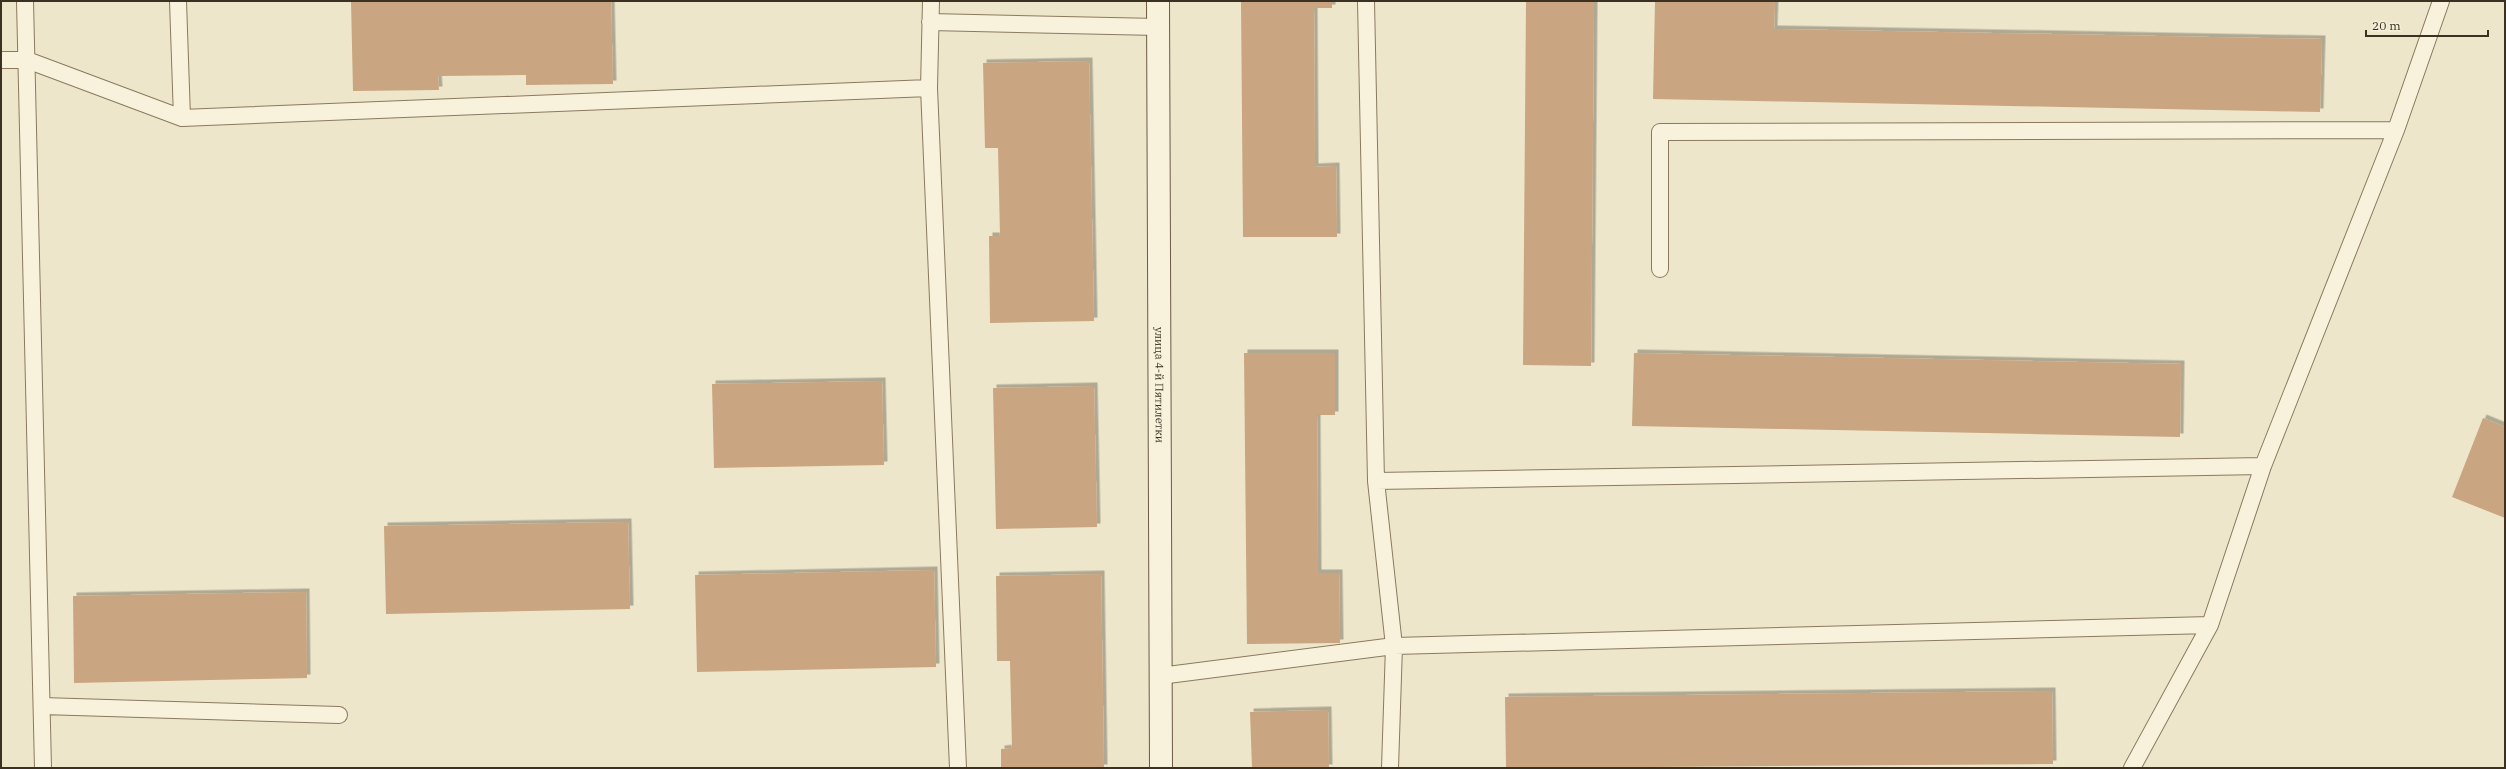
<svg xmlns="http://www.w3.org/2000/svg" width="2506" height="769" font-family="'IBM Plex Serif',serif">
	<defs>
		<filter id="shadow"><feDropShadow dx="3.5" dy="-3.5" stdDeviation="0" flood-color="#0004"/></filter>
	</defs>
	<rect width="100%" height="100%" fill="#eee6ca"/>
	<!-- building -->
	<path fill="#caa581" filter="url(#shadow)" d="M351,1h260l2,83 -87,1v-10l-88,1 1,14 -86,1z
		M1241,1h91v7h-18l1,159 21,-1 1,71h-94z
		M1526,1h68l-3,365 -68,-1z
		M1655,1h120l-1,28 548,10 -2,73 -667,-13z
		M1089,61l5,260 -104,2 -1,-87h11l-2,-88h-13l-2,-85z
		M1244,353h91v62h-18l1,158h21l1,70 -93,1z
		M1634,353l547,11 -1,73 -548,-11z
		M882,381l2,84 -170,3 -2,-84z
		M1094,386l3,141 -101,2 -3,-141z
		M2483,418l22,9v91l-53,-21z
		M628,522l2,87 -244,5 -2,-88z
		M934,570l2,97 -239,5 -2,-97z
		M1101,574l3,194h-103v-19l11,-1 -2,-87h-13l-1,-85z
		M306,592l1,86 -233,5 -1,-87z
		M2052,691l1,73 -547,4 -1,-71z
		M1328,710l1,58h-77l-2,-56z"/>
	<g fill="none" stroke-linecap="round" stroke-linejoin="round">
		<defs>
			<path id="lane" d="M25,1l18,767
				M178,1l4,117
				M931,1l-2,87 29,680
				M1366,1l10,480 18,165 -4,122
				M930,22l228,5
				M1,60h26l155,58 747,-30
				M1660,269v-137l736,-2
				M1376,481l887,-15
				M1160,676l234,-30 816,-21
				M42,706l297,9
				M2132,768l78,-143 53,-159 133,-336 45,-129"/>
			<g id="secondary">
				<path id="s1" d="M1158,1l3,767"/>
			</g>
		</defs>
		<!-- lane casing -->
		<use href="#lane" stroke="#8a795f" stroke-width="18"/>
		<!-- secondary casing -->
		<use href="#secondary" stroke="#6c5a42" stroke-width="24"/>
		<!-- lane -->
		<use href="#lane" stroke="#f8f2dd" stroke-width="16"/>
		<!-- secondary -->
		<use href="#secondary" stroke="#f8f2dd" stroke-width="22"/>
	</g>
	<g text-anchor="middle" stroke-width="3" stroke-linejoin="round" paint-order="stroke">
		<!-- street labels -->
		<g font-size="11" fill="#3b3021" stroke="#f5efd9">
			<text dy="4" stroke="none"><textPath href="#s1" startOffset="384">улица 4-й Пятилетки</textPath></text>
		</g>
	</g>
	<!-- border -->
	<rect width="2506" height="769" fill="none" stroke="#3b3021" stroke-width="4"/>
	<!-- scale -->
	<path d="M2366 30v6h122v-6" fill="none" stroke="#3b3021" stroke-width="2"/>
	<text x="2372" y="30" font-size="12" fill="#3b3021" stroke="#f5efd9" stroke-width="3" paint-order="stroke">20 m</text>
</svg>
